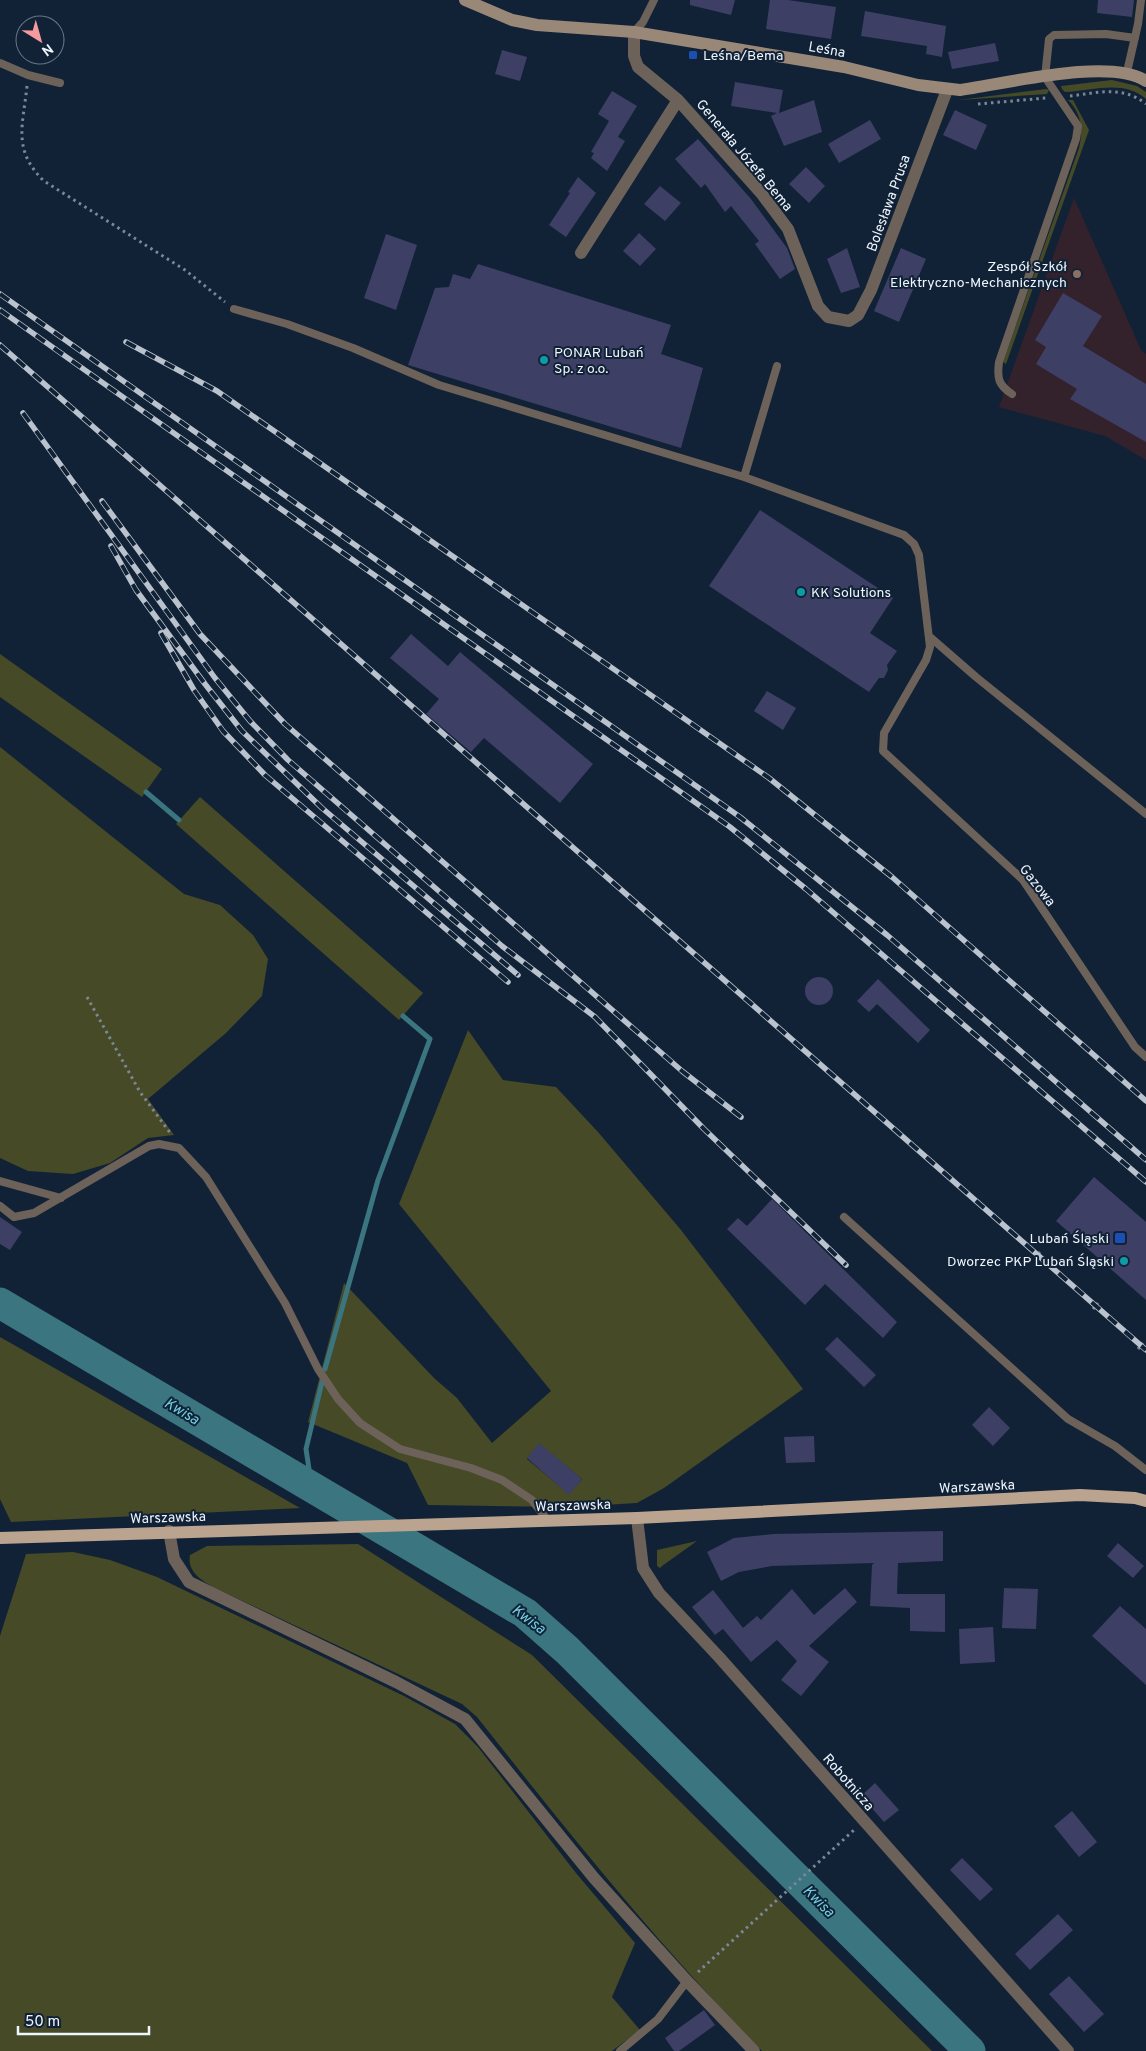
<svg xmlns="http://www.w3.org/2000/svg" width="1146" height="2051" font-family="Overpass,sans-serif">
	<rect width="100%" height="100%" fill="#112236"/>
	<!-- education -->
	<path fill="#33222c" d="M1074,198l67,152 5,4v106l-41,-24 -106,-29z"/>
	<!-- green -->
	<path fill="#464a27" fill-rule="evenodd" d="M1112,80l25,6 9,6v7c-22,-20 -54,-8 -81,-7l-3,-3 -1,-3z
		M1046,89l3,1 -2,4 -88,6z
		M1068,100h5l16,30 -83,234 -3,-2 76,-214c4,-18 3,-34 -11,-48z
		M0,654l162,115 -20,28 -142,-100z
		M0,747l184,147 36,11 33,30 15,24 -6,37 -36,37 -78,66 26,36 -26,3 -38,25 -37,11 -45,-3 -28,-13z
		M200,797l223,196 -24,27 -223,-196z
		M468,1030l35,50 53,7 42,45 83,98 122,159 -139,99 -27,15 -67,4 -142,-2 -21,-42 -99,-41 36,-139 90,95 23,20 35,45 59,-52 -152,-187zM539,1444l43,35 -13,15 -42,-35z
		M0,1337l300,171 -289,14 -11,-23z
		M697,1541l-35,25 -2,2 -3,-2v-16z
		M358,1544l174,111 400,396h-170c-103,-105 -194,-219 -285,-334l-15,-13 -247,-116c-14,-8 -28,-16 -25,-33l17,-9z
		M73,1552l37,8 47,17 247,119 51,28 23,23 98,126 59,70 -23,54 28,33 -28,21h-612v-415l26,-82z"/>
	<g fill="none" stroke-linecap="round" stroke-linejoin="round">
		<!-- stream -->
		<path stroke="#3a7580" stroke-width="5" d="M146,792l33,28
			M325,1369l53,-189 52,-141 -27,-23
			M312,1489l-6,-40 16,-67"/>
		<!-- river -->
		<path stroke="#3a7580" stroke-width="31" d="M0,1303l525,310 42,37 403,401"/>
	</g>
	<!-- building -->
	<path fill="#3d3f65" d="M690,0h45l-4,15 -41,-10z
		M770,0h18l48,7 -5,32 -65,-10z
		M1098,0h36l-2,17 -35,-4z
		M865,11l81,15 -4,31 -16,-3 1,-8 -66,-10z
		M995,43l4,18 -47,8 -4,-17z
		M502,50l25,7 -7,24 -25,-7z
		M735,82l48,8 -4,23 35,-13 8,32 -38,14 -13,-30 6,-3 -46,-7z
		M612,91l25,15 -19,31 7,4 -18,30 -16,-13 3,-5 -3,-1 18,-31 -11,-7z
		M955,110l32,15 -11,25 -33,-15z
		M870,120l11,19 -42,24 -11,-19z
		M698,139l53,60 36,49 8,21 -15,10 -25,-35 4,-3 -28,-35 -6,6 -20,-28 -4,4 -26,-29z
		M806,167l19,19 -16,17 -20,-19z
		M578,177l18,16 -30,44 -17,-12 21,-32 -2,-1z
		M660,186l21,17 -16,18 -21,-17z
		M639,233l17,16 -16,17 -17,-15z
		M386,234l31,11 -21,65 -32,-12z
		M847,248l13,39 -19,6 -14,-34z
		M901,248l25,11 -27,63 -25,-11z
		M478,264l193,61 -10,29 42,14 -22,80 -273,-83 27,-77 14,-1 4,-13 17,5z
		M1063,293l39,23 -19,30 63,38v58l-76,-43 7,-10 -41,-25 10,-17 -11,-7z
		M760,510l133,88 -23,35 27,18 -10,14 1,5 -4,8h-5l-10,14 -160,-106z
		M411,634l37,32 12,-14 133,112 -33,39 -76,-65 -13,14 -45,-38 13,-15 -49,-41z
		M767,691l29,17 -13,22 -29,-19z
		M805 991a14 14 0 1 1 28 0a14 14 0 1 1-28 0Z
		M878,979l52,51 -12,13 -41,-39 -8,8 -12,-11z
		M1094,1177l52,45v78l-90,-79z
		M772,1199l125,123 -14,16 -58,-54 -20,21 -78,-76 11,-11 9,8z
		M0,1217l22,15 -12,18 -10,-6z
		M837,1337l39,38 -12,12 -39,-38z
		M989,1407l21,21 -17,18 -21,-21z
		M814,1436l1,26 -29,1 -2,-26z
		M539,1443l43,36 -13,16 -42,-37z
		M943,1531v30l-45,2 -1,31h48v38l-35,-1v-23l-40,-2 2,-41 2,-2 -102,3 -33,6 -18,9 -14,-29 27,-14 39,-4z
		M1118,1543l26,23 -11,12 -26,-22z
		M845,1588l12,14 -48,44 20,16 -28,34 -20,-16 16,-19 -20,-21 -26,22 -28,-33 -8,6 -23,-28 21,-17 30,38 14,-12 4,4 31,-31 22,26z
		M1004,1588l34,1 -2,40 -34,-1z
		M1120,1606l26,23v56l-54,-49z
		M993,1627l2,35 -35,2 -1,-35z
		M875,1783l24,27 -15,12 -23,-26z
		M1072,1811l25,31 -18,15 -25,-31z
		M962,1858l31,31 -13,12 -30,-31z
		M1058,1914l15,16 -43,40 -15,-16z
		M1069,1976l35,38 -20,18 -35,-38z
		M704,2010l11,15 -36,26h-5l-9,-13z"/>
	<g fill="none" stroke-linecap="round" stroke-linejoin="round">
		<!-- path -->
		<path stroke="#7c8896" stroke-width="3" stroke-dasharray="2.5 4" stroke-linecap="butt" d="M27,86c-4,39 -15,64 17,95l141,89 40,32
			M1070,96c27,-3 53,-11 76,8
			M978,104l68,-6
			M87,997l53,95 31,42
			M1035,1258l5,-6
			M1093,1309l5,-6
			M1138,1349l5,-6
			M698,1972l156,-142"/>
		<!-- service -->
		<path stroke="#6d6259" stroke-width="8" d="M634,32l9,-10 11,-22
			M0,63l28,12 32,8
			M1127,72l11,-48 3,-24
			M234,309l53,15 66,24 86,37 305,92
			M777,366l-33,111 160,58 10,9 5,11 11,92 -4,13 -42,73 -1,18 140,129 112,167 11,10
			M1012,394c-14,-9 -15,-16 -13,-32l77,-223 2,-13 -33,-49 4,-38 5,-4 52,-1 29,4
			M930,637l46,40 170,137
			M0,1181l61,17
			M0,1206l14,11 20,-4 115,-67 10,-2 20,4 27,29 79,126 33,66 20,30 22,24 40,26 71,19 31,12 30,20 16,21
			M844,1217l224,202 47,27 31,24
			M620,2051l38,-32 29,-38"/>
		<!-- minor -->
		<path stroke="#6d6259" stroke-width="12" d="M634,32v24l4,11 40,33 83,93 27,36 30,77 10,11 21,4 9,-6 13,-25 76,-200
			M581,253l97,-153
			M637,1518l6,50 16,25 60,64 349,394
			M169,1531l5,28 15,23 207,100 69,37 129,159 93,103 67,70"/>
		<!-- secondary -->
		<path stroke="#998778" stroke-width="12" d="M465,0l47,20 25,5 97,7 210,35 74,18 42,5c44,-6 151,-33 186,-9"/>
		<!-- primary -->
		<path stroke="#baa490" stroke-width="12" d="M0,1538l637,-20 443,-23 55,3 11,3"/>
		<defs>
			<path id="rail" d="M0,294l740,523 147,118 259,225
				M0,310l730,517 76,62 340,293
				M126,342l91,49 552,387 123,99 254,224
				M0,345l1146,1005
				M23,413l192,265 35,43 38,39 214,186 93,71 109,112 142,136
				M102,501l98,133 85,90 397,347 59,46
				M111,546l25,44 69,94 37,47 80,77 196,167
				M161,633l33,57 29,41 42,44 243,207"/>
		</defs>
		<!-- rail casing -->
		<use href="#rail" stroke="#b9c2cd" stroke-width="5.5"/>
		<!-- rail -->
		<use href="#rail" stroke="#112236" stroke-width="4" stroke-dasharray="11" stroke-linecap="butt"/>
	</g>
	<!-- markers -->
	<g fill="#1a4fb4" stroke="#112236" stroke-width="2">
		<rect x="688" y="50" width="10" height="10" rx="2.5"/>
		<rect x="1114" y="1232" width="12" height="12" rx="2.5"/>
	</g>
	<circle fill="#8d6e63" stroke="#112236" stroke-width="2" cx="1077" cy="274" r="5"/>
	<g fill="#0f9aa8" stroke="#112236" stroke-width="2">
		<circle cx="544" cy="360" r="5"/>
		<circle cx="801" cy="592" r="5"/>
		<circle cx="1124" cy="1261" r="5"/>
	</g>
	<g text-anchor="middle" stroke-width="4" stroke-linejoin="round" paint-order="stroke">
		<!-- street labels -->
		<g font-size="14" fill="#eef5fd" stroke="#112236">
			<text transform="translate(827 49) rotate(10)" y="5">Leśna</text>
			<text transform="translate(745 155) rotate(50)" y="5">Generała Józefa Bema</text>
			<text transform="translate(888 203) rotate(-70)" y="5">Bolesława Prusa</text>
			<text transform="translate(1038 885) rotate(52)" y="5">Gazowa</text>
			<text transform="translate(977 1486) rotate(-3)" y="5">Warszawska</text>
			<text transform="translate(573 1505) rotate(-2)" y="5">Warszawska</text>
			<text transform="translate(168 1517) rotate(-2)" y="5">Warszawska</text>
			<text transform="translate(849 1782) rotate(49)" y="5">Robotnicza</text>
		</g>
		<!-- poi labels -->
		<g font-size="14" fill="#eef5fd" stroke="#112236" text-anchor="start">
			<text x="703" y="60">Leśna/Bema</text>
			<text x="1067" y="271" text-anchor="end">Zespół Szkół<tspan x="1067" dy="16">Elektryczno-Mechanicznych</tspan></text>
			<text x="554" y="357">PONAR Lubań<tspan x="554" dy="16">Sp. z o.o.</tspan></text>
			<text x="811" y="597">KK Solutions</text>
			<text x="1109" y="1243" text-anchor="end">Lubań Śląski</text>
			<text x="1114" y="1266" text-anchor="end">Dworzec PKP Lubań Śląski</text>
		</g>
		<!-- water labels -->
		<g font-size="15" font-style="italic" fill="#70d0e1" stroke="#112236">
			<text transform="translate(182 1411) rotate(31)" y="5">Kwisa</text>
			<text transform="translate(529 1619) rotate(37)" y="5">Kwisa</text>
			<text transform="translate(819 1901) rotate(45)" y="5">Kwisa</text>
		</g>
	</g>
	<!-- north arrow -->
	<g transform="translate(40 40) rotate(143)"><circle r="24" fill="#112236" stroke="#697686"/>
	<path d="M0-4L9 19L0 12L-9 19Z" fill="#f59b9e"/>
	<text y="-8" font-size="14" font-weight="bold" text-anchor="middle" fill="#eef5fd">N</text>
	</g>
	<!-- scale -->
	<path d="M18 2026v8h131v-8" fill="none" stroke="#eef5fd" stroke-width="2.5"/>
	<text x="25" y="2026" font-size="15" fill="#eef5fd" stroke="#112236" stroke-width="4" paint-order="stroke">50 m</text>
</svg>
